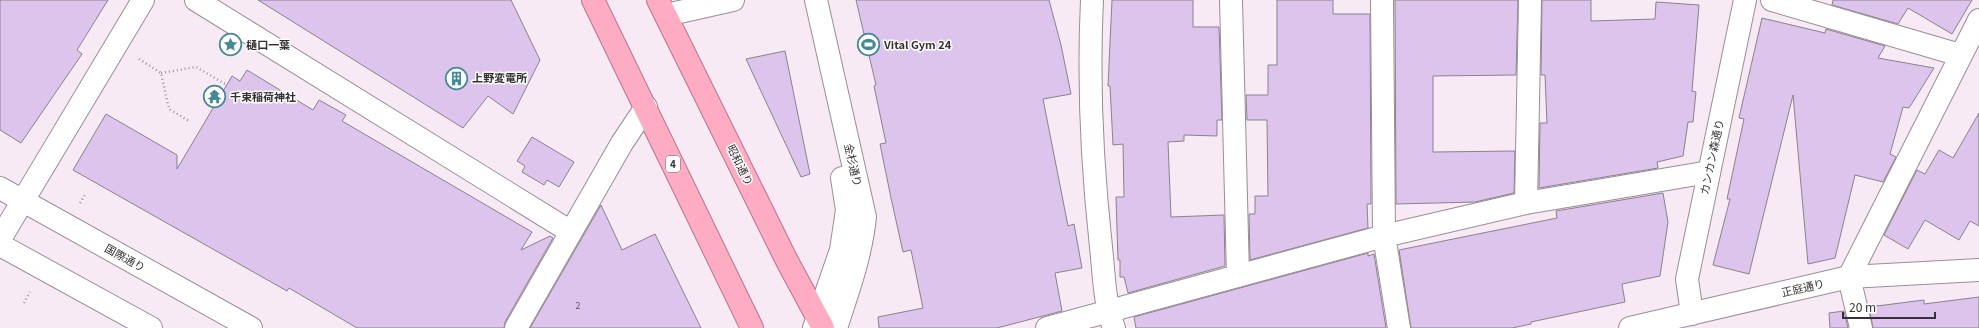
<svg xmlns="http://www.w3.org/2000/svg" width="1979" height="328" font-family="Georgia,'Noto Sans JP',serif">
	<rect width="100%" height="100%" fill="#f8eaf4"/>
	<!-- building -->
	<path fill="#dcc4ec" stroke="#89828e" d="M0,0h108l-31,50 5,4 -61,89 -21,-13z
		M258,0h253l29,60 -27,54 -25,-18 -25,32z
		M856,0h193l12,45 10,49 -28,5 25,127 6,-2 8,44 -27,5 7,38 -65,17h-118l-1,-11 45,-9 -12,-58 -8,2 -12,-54 -11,-54 6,-1 -12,-57 2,-1z
		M1112,0h81v27h26l3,93h-5v16l-33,-1v6l-16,1 3,75 53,-2 1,51 -97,27 -4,-16h-4v-17h-2l-2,-63h8l-1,-53 -10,1 -3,-59h-2z
		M1277,0h56v14h37l1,190h-4l1,24 -118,32 -1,-46h6v-18h13l-1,-76h-20l-1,-25h22v-30h9z
		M1395,0h123l-2,75 -83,1v76l82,-1 -1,42 -39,9 -79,2z
		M1542,0h49v21l64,-2 1,-17 43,3 -7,86 4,1 -3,30h-5l-5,34 -26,6 1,6 -119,20 1,-65h7l-2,-48h-4z
		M1833,0h139l-20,34 -44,-26 -10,16 -66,-19z
		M1762,18l63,15 1,-4 59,17 -7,12 56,10 -25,40 -6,-1 -13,47 6,3 -13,25 -28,-7 -20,83 -27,6 -15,-169 -44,179 -36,-9 17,-66h-3l17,-80 -5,-1z
		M785,51l25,123 -9,3 -55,-118z
		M247,70l66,40 6,-10 27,15 -4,6 190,111 -11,18 29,-14 3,2 -48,84 -1,6h-147l-68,-40 -2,3 -214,-121 33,-56 71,41v14l55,-93 8,5z
		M1979,113v113l-9,-5 -11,19 -34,-20 -17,29 -24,-14 33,-65 8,4 14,-24 14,8z
		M532,137l42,25 -15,25 -12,-7 -3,5 -22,-13 3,-6 -8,-5z
		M1663,193l5,29 -8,54 -38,8 3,18 -94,20v2l-19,4h-101l-12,-78 158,-32 -1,-7z
		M601,205l21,45 33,-16 46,94h-171z
		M1368,253v3l6,-2 12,74h-250l-2,-11z
		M1979,297v31h-106l-4,-21 55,-7v4z
		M1844,311l4,17h-18l-1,-15z"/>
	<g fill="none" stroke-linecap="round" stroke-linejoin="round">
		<defs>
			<path id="minor" d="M196,0l375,232
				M1231,0l7,276
				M1382,0l2,236 15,92
				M1772,0l188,55
				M666,15l67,-15
				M1526,203l4,-203
				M516,328l106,-185 24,-36
				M1047,328l337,-92 142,-33 183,-31
				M1861,328l-12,-51 130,-257"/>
			<path id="tertiary" d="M816,0l49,217c-4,39 -17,74 -29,111
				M1092,0c-4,82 0,165 9,247 3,27 3,55 13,81
				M0,239l143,-239
				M1692,314l-5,-35 58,-279
				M814,328l27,-78 6,-40 -5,-32
				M1630,328l219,-51 130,-7"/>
			<path id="secondary" d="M0,188l251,140
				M0,245l151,83"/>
			<path id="trunk" d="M593,0l159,328
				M658,0l128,259 37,69"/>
		</defs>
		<!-- minor casing -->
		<use href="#minor" stroke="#9a8d96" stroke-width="24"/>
		<!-- tertiary casing -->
		<use href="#tertiary" stroke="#9a8d96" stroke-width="24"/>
		<!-- secondary casing -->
		<use href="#secondary" stroke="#9a8d96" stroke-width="24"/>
		<!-- trunk casing -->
		<use href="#trunk" stroke="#b87388" stroke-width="24"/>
		<!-- path -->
		<path stroke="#9e949b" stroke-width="2.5" stroke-dasharray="1 3" stroke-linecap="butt" d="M139,59l22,14 8,36 20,12
			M161,73l35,-6 31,18
			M80,203l6,-10
			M24,303l6,-11"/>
		<!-- minor -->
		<use href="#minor" stroke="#fff" stroke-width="22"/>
		<!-- tertiary -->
		<use href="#tertiary" stroke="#fff" stroke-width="22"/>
		<!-- secondary -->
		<use href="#secondary" stroke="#fff" stroke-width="22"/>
		<!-- trunk -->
		<use href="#trunk" stroke="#feacc4" stroke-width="22"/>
	</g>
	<!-- icons -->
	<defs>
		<symbol id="sight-ring" viewBox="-11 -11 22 22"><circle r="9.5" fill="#fff" stroke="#448996" stroke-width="1.5"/><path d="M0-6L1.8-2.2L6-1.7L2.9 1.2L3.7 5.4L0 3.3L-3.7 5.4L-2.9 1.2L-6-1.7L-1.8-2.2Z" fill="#448996"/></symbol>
		<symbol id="stadium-ring" viewBox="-11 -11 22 22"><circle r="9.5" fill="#fff" stroke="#448996" stroke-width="1.5"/><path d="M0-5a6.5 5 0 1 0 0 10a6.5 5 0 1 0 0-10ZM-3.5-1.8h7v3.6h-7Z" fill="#448996"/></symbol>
		<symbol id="building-ring" viewBox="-11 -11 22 22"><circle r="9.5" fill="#fff" stroke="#448996" stroke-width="1.5"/><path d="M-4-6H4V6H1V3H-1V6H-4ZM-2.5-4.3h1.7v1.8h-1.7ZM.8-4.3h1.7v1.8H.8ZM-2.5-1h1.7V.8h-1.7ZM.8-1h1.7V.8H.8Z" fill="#448996"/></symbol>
		<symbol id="temple-ring" viewBox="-11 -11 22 22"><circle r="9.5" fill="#fff" stroke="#448996" stroke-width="1.5"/><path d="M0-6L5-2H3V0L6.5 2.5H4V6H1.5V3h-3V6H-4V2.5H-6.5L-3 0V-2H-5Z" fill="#448996"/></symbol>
	</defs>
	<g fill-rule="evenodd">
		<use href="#sight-ring" x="218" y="32" width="25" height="25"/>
		<use href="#stadium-ring" x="856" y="32" width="25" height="25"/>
		<use href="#building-ring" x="444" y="66" width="25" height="25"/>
		<use href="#temple-ring" x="202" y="84" width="25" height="25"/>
	</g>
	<g text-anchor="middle" stroke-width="3" stroke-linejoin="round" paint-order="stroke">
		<!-- number labels -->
		<g font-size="9" fill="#5f5562">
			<text x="578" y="309">2</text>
		</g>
		<!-- shield labels -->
		<rect fill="#fff" stroke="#726e71" stroke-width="1" x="666" y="156" width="14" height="16" rx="3"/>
		<g font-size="10" font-weight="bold" fill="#353034">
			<text x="673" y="168">4</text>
		</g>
		<!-- poi labels -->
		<g font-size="11" font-weight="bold" fill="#353034" stroke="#fff" text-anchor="start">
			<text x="246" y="49">樋口一葉</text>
			<text x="884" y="49">Vital Gym 24</text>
			<text x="472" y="82">上野変電所</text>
			<text x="230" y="101">千束稲荷神社</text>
		</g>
		<!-- street labels -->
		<g font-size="11" fill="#353034" stroke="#fff">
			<text transform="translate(1712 157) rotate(-78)" y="4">カンカン森通り</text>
			<text transform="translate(740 165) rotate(64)" y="4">昭和通り</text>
			<text transform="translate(853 165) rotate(77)" y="4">金杉通り</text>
			<text transform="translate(125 258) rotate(29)" y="4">国際通り</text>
			<text transform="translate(1803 288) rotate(-13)" y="4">正庭通り</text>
		</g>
	</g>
	<!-- scale -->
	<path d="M1843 312v6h92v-6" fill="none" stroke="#353034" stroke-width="2"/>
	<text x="1849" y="312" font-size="12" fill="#353034" stroke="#ffffff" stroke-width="3" paint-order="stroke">20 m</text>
</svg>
